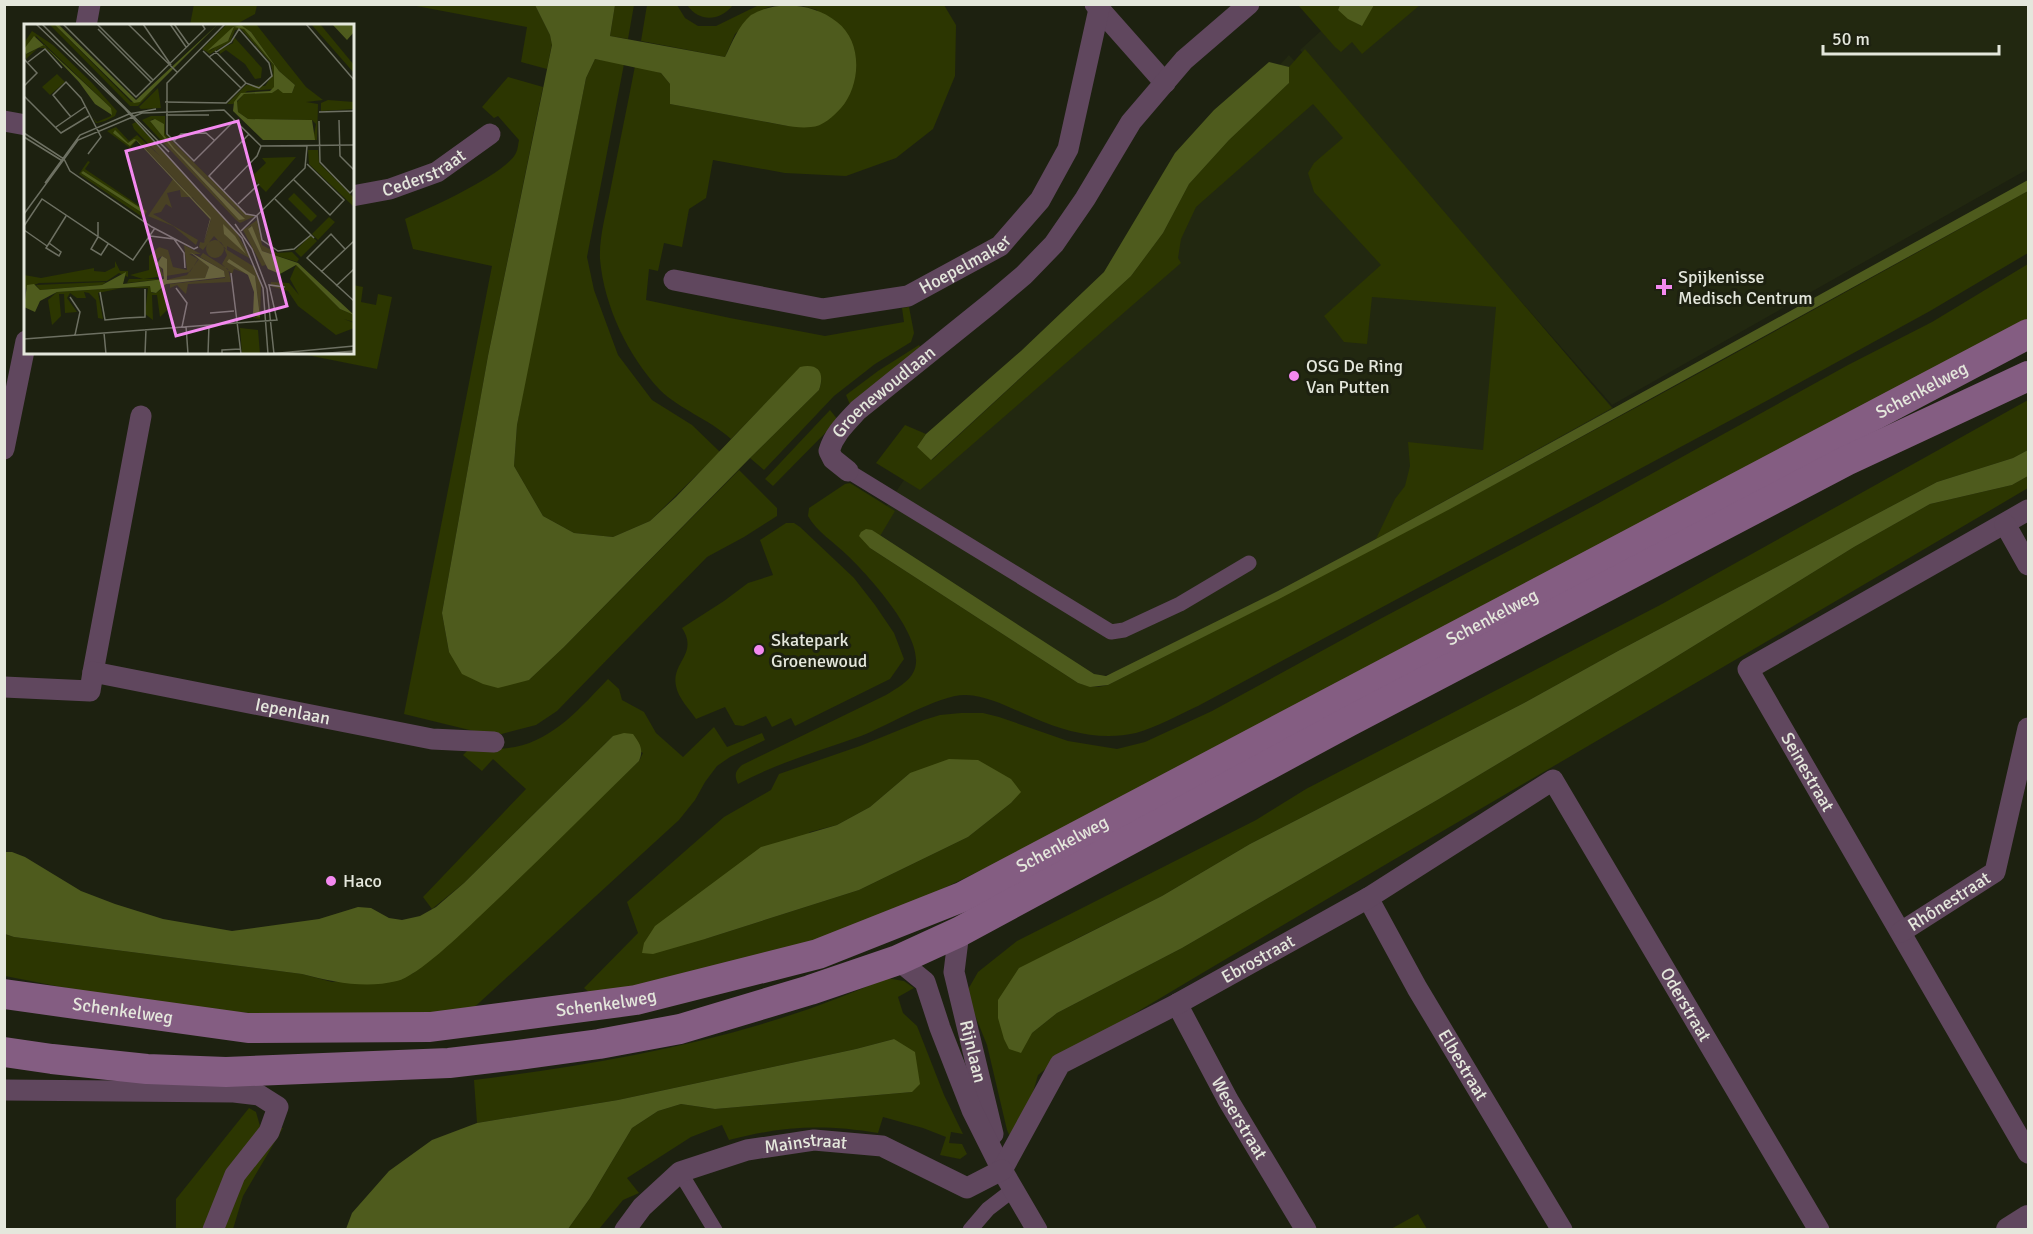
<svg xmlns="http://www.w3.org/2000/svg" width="2033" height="1234" font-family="Signika,sans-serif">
	<rect width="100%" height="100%" fill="#1d2110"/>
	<!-- built -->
	<path fill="#222810" d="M1349,5h679v164l-416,236 -312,-355z
		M1289,55l328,357 -282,159 -216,101 -29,6 -224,-141 65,-98 191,-166 60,-107z"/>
	<!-- green -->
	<path fill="#2c3601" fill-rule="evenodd" d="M194,4h63v1l-2,9 -20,11h-45z
		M411,5h124l15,30 2,9 -5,25 -26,-7 6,-35z
		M615,5h19l-6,34 -18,-3z
		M647,5h30l8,13 13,8h18l43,-21h17l-10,3 -31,26 -10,23 -84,-16z
		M687,5h46c-13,16 -33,18 -46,0z
		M799,5h145l12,20 -1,51 -22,53 -37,29 -50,18 -61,-3 -72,-13 -7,38 -17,11 -7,38 -18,-4 -6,28 -9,-2 -3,31 84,18 95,18 79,-14 -2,-14 7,-1 5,26 -3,9 -36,22 -41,32 -70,74 -14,-12 69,-68c3,-9 4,-14 -3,-22h-16l-69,71c-22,-20 -52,-30 -71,-49 -32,-34 -56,-84 -60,-131 -1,-21 6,-46 10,-67 8,-42 17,-84 25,-126l26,7 9,11v20l118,22 29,-116z
		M1298,5h42l-2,5 23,16 13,-21h46l-58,49 -10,-12 -11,10 -6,-5z
		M1305,49l307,359 -236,131 19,-40 10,-13 5,-20 -2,-24 75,8 13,-143 -124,-10 -5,47 -23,-2 -20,-26 57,-51 -67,-73 -6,-19 6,-10 29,-25 -30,-34 -117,103 -15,32 -3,19 3,5 -261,227 -44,-27 29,-38 21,9 -9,13 15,13 199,-184 32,-43 26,-49 40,-44 60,-57v-16z
		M595,59l29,5 -37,193 7,33 24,65 34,45 40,25 28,27 -70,69 -37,16 -39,-4 -31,-17 -29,-50 3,-41 9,-49 60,-298z
		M508,77l35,10 -55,269 -46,257 7,39 80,28 35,-33 175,-177 38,38v8l-33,21 -37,20 -150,154 -21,14 -42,11 -90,-22 88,-448 -79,-17 -8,-30c23,-10 101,-45 111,-66 2,-4 2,-9 3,-13l-21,-24 -4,2 -12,-11z
		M2028,191v62l-98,58 -160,88 -572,307c-20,9 -41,21 -62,27 -35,8 -70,-1 -102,-15 -22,-9 -44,-22 -68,-23 -26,-1 -79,31 -105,41 -42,15 -84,27 -123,48 -4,-9 -3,-13 4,-19l144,-70c11,-7 23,-13 28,-24 14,-31 -46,-96 -67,-116 -12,-12 -31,-24 -39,-39l1,-8 36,-24 5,-1 45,28 -15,25 -8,-6 -2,18 208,135c11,4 19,5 30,2 312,-156 616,-325 920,-494z
		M2028,264v57l-1015,534 -125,60 -92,33 -201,49 -11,-9 54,-55 -11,-31 97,-85 47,-27 8,-16 81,-28 64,-26 16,-5 21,-2h22l16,4 69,24 49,8 28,-7 67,-31 168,-92 217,-115 251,-139 84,-43zM910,773l110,19 -9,11 -43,34 -109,53 -154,49 105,-107 27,-7 33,-18z
		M353,285l10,2 -2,15 15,3 2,-11 14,3 -15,72 -80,-16 55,-1z
		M919,345l2,3 -70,59 -5,-12 32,-24z
		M2028,400v50l-15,8 -76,24 -319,169 -94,52 -274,141 -88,52 -94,47 -36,90 25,-20 125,-65 257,-149 214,-128 201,-124 76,-43 82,-19 16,-9v12c-323,191 -649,378 -971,572l-19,15 -14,49 -11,19 -6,-13 -20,-85 -21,-52 12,-21 39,-31 239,-121 50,-31 356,-185z
		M830,410l8,10 -65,66 -8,-7z
		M786,523h8l6,4 54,51 21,27 19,28 10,26 -14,20 -95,47 -4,-8 -19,9 -6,-11 -23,10 -8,-1 -10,-18 -29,12c-6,-9 -18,-21 -20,-33 -5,-24 23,-32 6,-58l42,-27 24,-18 25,-8 -13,-35z
		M608,679l11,10 3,11 22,12 12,21 27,24 31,-30 13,20 35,-14 3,7 -35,17 -13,9 -12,16 -10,18 -16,20 -211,193 -181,3 -90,-7 -65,-8 -127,-25 -1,-42 10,3 288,37 30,8 80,-8 36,-29 191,-184 4,-8 -30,-17 -149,147 -32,26 -9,-12 103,-108 -33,-30 -11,12 -19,-16 6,-6c15,0 31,1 46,-2 40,-8 67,-41 93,-68z
		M886,978l18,3 10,7 -16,9 5,16 14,13 27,69 19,39 -12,-2 -2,11 13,1 5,10 -7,5 -20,-4 6,-18 -23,-9 -40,-11 -5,16c-55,-9 -95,-7 -149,7l-7,-15 -31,12 -64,41 12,15 -16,7 -24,29h-31l22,-31 42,-70 26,-17 23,-7 34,5 197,-17 -18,-53 -38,10 -238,51 -141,23 -3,-43c140,-18 283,-43 412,-102z
		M249,1108l7,4 4,14 23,2 -40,68 -10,33 -57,1v-31z
		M1418,1214l9,15h-36z"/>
	<!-- water -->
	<path fill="#4e5b1d" d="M535,5h80l-5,31 115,21c7,-14 13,-31 26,-42 25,-15 63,-12 86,7 26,20 24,63 4,86 -7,8 -19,19 -30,19 -16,2 -35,-4 -50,-6 -30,-6 -61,-11 -91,-17v-20l-9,-11 -66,-14 -9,19 -69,347 -3,41 29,50 31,17 39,4 37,-16 26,-24 124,-130c19,-4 25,6 19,23l-69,68 -186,189 -35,33 -31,8 -15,-4 -21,-10 -13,-22 -7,-39 46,-257 64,-311 -2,-10z
		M1340,5v-1l34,1 -12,21 -14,-7 -10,-9z
		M1269,62l20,5v16l-60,57 -40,44 -26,49 -32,43 -200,184 -14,-13 9,-13 95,-83 83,-79 71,-119 39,-43z
		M2028,180v11l-578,318 -171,90 -171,86 -18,2 -12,-4 -208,-135 -11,-12 2,-4 5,-3 6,1 222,144 12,2 172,-85 98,-52z
		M2028,450v26l-16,9 -82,19 -76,43 -201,124 -214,128 -257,149 -125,65 -25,20 -11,20 -12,-4 -5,-10 -6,-21v-18l21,-32 143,-72 88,-52 274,-141 94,-52 319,-169 76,-24z
		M624,733l9,1c7,10 11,15 6,27 -53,52 -106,105 -160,156 -17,16 -61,59 -82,64 -32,8 -64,1 -95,-7l-288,-37 -9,-3v-82h7l13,5 56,34 34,13 48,15 69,12 87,-12 39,-12 13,1 18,10 13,2 18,-4 16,-9 28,-24 149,-147z
		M949,759l29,1 33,19 10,13 -10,11 -43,34 -109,53 -154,49 -52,15 -11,-1 2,-10 11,-17 106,-79 76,-22 33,-18 40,-34z
		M894,1039l21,13 5,32 -8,8 -197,17 -34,-5 -23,7 -26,17 -42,70 -22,31h-222l6,-16 37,-42 43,-31 45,-17 141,-23 238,-51z"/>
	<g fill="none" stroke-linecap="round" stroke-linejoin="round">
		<!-- pedestrian -->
		<path stroke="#60475e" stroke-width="15" d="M848,471l263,161 13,-2 56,-26 69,-41
			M680,1172l35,58
			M970,1230l18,-21 26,-20"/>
		<!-- minor -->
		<g stroke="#60475e" stroke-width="21">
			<path d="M1095,4l70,79"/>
			<path d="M86,26l4,-22"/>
			<path d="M4,121l22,4"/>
			<path id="s1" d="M352,196l38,-7 47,-17 53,-38"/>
			<path id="s2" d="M674,280l149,29 85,-13 92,-50 40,-46 28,-51 31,-140"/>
			<path d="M4,449l22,-108"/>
			<path id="s3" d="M848,471l-15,-12 -4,-8c5,-17 17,-28 29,-41l133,-107 33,-28 30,-31 31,-45 46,-77 53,-62 65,-56"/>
			<path id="s4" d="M2028,510l-280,159 280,484"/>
			<path d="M2005,524l23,41"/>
			<path d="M93,672l48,-256"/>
			<path id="s5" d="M4,687l86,4 3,-19 339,67 62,3"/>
			<path id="s6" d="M1368,898l49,90 145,242"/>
			<path id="s7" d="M959,932l-5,40 39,162"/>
			<path id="s8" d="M1901,932l94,-60 33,-144"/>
			<path d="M898,960l27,22 15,46 32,82 30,60 35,60"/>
			<path id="s9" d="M1177,1004l51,96 78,130"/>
			<path d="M4,1090l230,2 25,3 19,12 -9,25 -34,43 -22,55"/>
			<path id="s10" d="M1002,1170l58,-106 117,-60 191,-106 185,-118 266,450"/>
			<path id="s11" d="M625,1230l17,-23 38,-35 67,-22 67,-10 68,6 85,42 35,-18"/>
		</g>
		<!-- tertiary -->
		<path stroke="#60475e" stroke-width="26" d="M2009,1230l19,-12"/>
		<!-- secondary -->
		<g stroke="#845d82" stroke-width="30">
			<path id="s12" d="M4,994l244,34 182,-1 206,-27 182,-46 144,-57 1066,-563"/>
			<path d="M4,1052l48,7 95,10 79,3 223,-9 69,-8 81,-11 81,-15 130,-39 88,-30 61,-28 389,-210 498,-261 182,-85"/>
		</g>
	</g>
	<!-- markers -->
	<g fill="#f489f0" stroke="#1d2110" stroke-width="2">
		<path d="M1661 278h6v6h6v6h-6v6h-6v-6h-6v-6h6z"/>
		<circle cx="1294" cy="376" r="6"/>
		<circle cx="759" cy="650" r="6"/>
		<circle cx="331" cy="881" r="6"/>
	</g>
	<g text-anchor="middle" stroke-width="6" stroke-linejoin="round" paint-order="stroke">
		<!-- street labels -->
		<g font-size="18" fill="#e4e7dc" stroke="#1d2110">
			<text dy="6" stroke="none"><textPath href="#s1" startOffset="76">Cederstraat</textPath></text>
			<text dy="6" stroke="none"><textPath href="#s2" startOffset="303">Hoepelmaker</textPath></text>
			<text dy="6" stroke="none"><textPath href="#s12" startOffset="2064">Schenkelweg</textPath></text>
			<text dy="6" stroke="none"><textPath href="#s3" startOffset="110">Groenewoudlaan</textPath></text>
			<text dy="6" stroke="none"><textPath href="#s12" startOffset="1578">Schenkelweg</textPath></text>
			<text dy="6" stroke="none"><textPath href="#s5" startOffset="309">Iepenlaan</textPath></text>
			<text dy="6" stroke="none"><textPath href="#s4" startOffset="441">Seinestraat</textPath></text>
			<text dy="6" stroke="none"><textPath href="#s12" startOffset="1092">Schenkelweg</textPath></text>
			<text dy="6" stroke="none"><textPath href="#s8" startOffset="57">Rhônestraat</textPath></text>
			<text dy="6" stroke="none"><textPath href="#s10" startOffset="345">Ebrostraat</textPath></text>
			<text dy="6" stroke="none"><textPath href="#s12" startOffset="606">Schenkelweg</textPath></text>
			<text dy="6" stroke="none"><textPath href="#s10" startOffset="951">Oderstraat</textPath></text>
			<text dy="6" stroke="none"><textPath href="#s12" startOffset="120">Schenkelweg</textPath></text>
			<text dy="6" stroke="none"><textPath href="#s7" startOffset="122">Rijnlaan</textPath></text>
			<text dy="6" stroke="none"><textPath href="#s6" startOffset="192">Elbestraat</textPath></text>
			<text dy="6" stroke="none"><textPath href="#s9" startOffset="130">Weserstraat</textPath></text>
			<text dy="6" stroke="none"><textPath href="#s11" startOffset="210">Mainstraat</textPath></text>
		</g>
		<!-- poi labels -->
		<g font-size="18" fill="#e4e7dc" stroke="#1d2110" text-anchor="start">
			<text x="1678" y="283">Spijkenisse<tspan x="1678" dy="21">Medisch Centrum</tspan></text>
			<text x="1306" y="372">OSG De Ring<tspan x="1306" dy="21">Van Putten</tspan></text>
			<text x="771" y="646">Skatepark<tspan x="771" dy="21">Groenewoud</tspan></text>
			<text x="343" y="887">Haco</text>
		</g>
	</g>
	<!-- overview -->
	<g transform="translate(24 24)">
		<rect width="330" height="330" fill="#1d2110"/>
		<path d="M25,0h5l77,78h8l18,-15 -19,19h-8zM203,0h29l50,63 17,13 -17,2 12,2 -1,36h-4l3,-16 -4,-4 -64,-1 -10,-7 -1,-10 7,-8 28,-1 5,-4 15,4 3,-8 -16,-14 -28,-39 -10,-7 -8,2 -24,25 12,-10 8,-3 5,-12h6l4,2 30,36v24l-27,2 -14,13h-6l19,-19 19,1 8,-12 -2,-11 -30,-34 -6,1 -5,12 -20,12 -8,-5zM287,0h9l34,41v8zM8,7l21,14 39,38 25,28 -2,5 -10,5 -8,2h-1l-3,-5 4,4 14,-6v-8l-75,-72 -9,18 17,-9 21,21 -20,-18h-7l-12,11 -2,-16zM210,13l28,31 -1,10 -6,1 -10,-15 -19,-14 -6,4 -1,-4 14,-7zM33,50l8,8 -15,13 -8,-8zM134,64l3,20 -20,1 -2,-2zM304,76l26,2v7l-33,2v-8zM127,92h14v18l81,80 9,2 -15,7 -4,-3 -94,-100zM129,95l11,5v11l10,13 70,69 -22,-15 -50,-54 -22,-27zM112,98l101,111 14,26 -24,-13v4l-13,-14 -11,14 -4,-3 1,-5 4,1 7,-24 -19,-22h-11l-1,-7 -13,3 5,15 -6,-4 -5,8 -8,2 45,26 -2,5 -23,-19 -25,-10 25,-37 15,14 -51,-53 -7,8 -23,-17 9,-4 13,14 8,-6 23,21 -26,-27 -2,-5zM284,126h10l1,13 35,35 -1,8 -44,-42zM272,133l-30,35 -15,-15 15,-14 -4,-5zM64,137l2,1 -5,7 62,42 -3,7 -65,-44zM59,147l57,39 4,4 -63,-41zM270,169l23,23 -6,6 -23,-23zM305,193l6,5 -17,18 -6,-6zM233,196l5,25 15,8 15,-1 7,7 -2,3 -35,-11 -11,-25 -3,3 18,36 -4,1 -19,-36zM287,211l6,6 -16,16 -6,-6zM182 225a9 9 0 1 1 18 0a9 9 0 1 1-18 0ZM160,221l17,9h-12l9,5 -8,13 -24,4 1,-17 -5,-3 -5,3 7,17 -20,3h20l-37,4 2,-4h14l-13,-4 19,-5v-14l10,-9 9,3 5,17 14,3zM200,224l32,20 5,17 -1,34 -8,-1 8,-3 -5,-39 -28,-14 20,12 -13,-5 -2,5 -10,-10 5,-9zM179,229l25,16 3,13 -43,2 -2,10 -9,-9 -7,3v-4l55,-6 -1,-7 -24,-14zM175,235l10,8 -4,11 -39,2 21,-5zM91,237l5,10h8v6l-9,-4 -12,8 -68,2 -15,6v-14l17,3 53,-10v3l11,1 10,-5zM272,241l44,44 14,6v7l-10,-3 10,4v5l-18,7 -38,-29 -10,-15 -18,-5 1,-4 18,1 10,12 -9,-16zM82,258l-4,3 -62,5 -4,-5zM144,260l-3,3 2,23 -7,7 -3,-22h-5l1,25 -8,-6 3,-26h-25l27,-2 2,7h4zM98,264l-24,5 5,26 -5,-1 -2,-18 -7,-7 -5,-1 2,6h-9l-7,-5 -3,5 10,14 -12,1 -1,-19h-5l2,22 -9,9 -4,-25 9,-8zM216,304l18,2 2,24h-18z" fill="#2c3601" fill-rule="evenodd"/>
		<path d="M30,0h4l78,76 82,-76 -78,78 -6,1zM308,0h22v8l-7,8zM217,1l10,7 28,39 16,14 -3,8h13h-22l-5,-4 -6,4 -28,1 -7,7 1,11 10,7 64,1 3,20h-52l-30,-29 1,-9 7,-9 29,-2 4,-4v-22l-30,-36 -10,-2 -6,14 -21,10 26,-24zM10,12l77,72 1,7 -17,-11 -16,-22 -35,-37 -18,9 -2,-5zM131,95l9,5v11l10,13 71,71 -6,1 -67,-72 -22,-27zM91,106l13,13 6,-4 3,1 74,78 -8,27 7,-26 -74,-79 -6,6 -17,-13zM59,147l62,40 -1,3 -63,-41zM199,200l12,12 11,18 -22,-20zM228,202l10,25 36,12 56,52 -14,-6 -44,-44 -16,9 -12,-5 -20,-40zM166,228l34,19 1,6 -59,7 -10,9 -5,-1 -1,-6 -93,6 -17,9 -5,11 -11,-5 3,-22 7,-1 6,6 62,-5 24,-13 -3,12 41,-5 -1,-10 -6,-5 5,-8 5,3v21l38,-2 4,-11zM205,235l26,17 5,41 -7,-2 1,-23 -6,-17 -21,-13z" fill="#4e5b1d"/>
		<path fill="none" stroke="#6d7062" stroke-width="1.5" d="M12,0l89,85 117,129 21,50 5,66M18,0l127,128M39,0l73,73 69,-68 -3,-5M73,0l56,56M104,0l49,48M119,0l28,41M146,0l16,23M150,0l15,21M201,0l-58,59v51l27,27 41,-41M282,0l48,56M74,5l53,53M179,27l38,37M191,27l31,32M0,35l13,14 -13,13M4,38l17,-13 17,19M0,72l37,37 28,-17M141,78l61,1 20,-20 13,5 13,-12 -3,-13 -30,-34 -8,13 -22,15M295,88l35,-1M142,91h43M47,93l-18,-22 13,-13 15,16 20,39 -13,17M315,96l1,36 14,14M295,97l1,41 30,31 4,-4M32,103l29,-20M0,109l40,26 6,12 82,56 42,22 4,-2M225,110l-40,42 37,38 11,2M0,113l37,23M150,117l7,-7 25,-1 8,7M270,156l36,35 14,-15 -37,-36M21,159l35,-48 49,-21 27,-5M200,166l33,-34 4,-10M251,175l39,39M214,180l21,-20M0,190l54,-74 64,-27 82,-3 37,36 93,-1M233,192l5,24 16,11 16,-2 17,-14M74,198v15l-7,12 10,6 7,-11M211,200l17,25 15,40 7,65M0,202l18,-27 91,61 22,-32M0,206l23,16M217,207l64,-63 2,-22M126,212l24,3 10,14 1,15M25,219l12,9 -2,4 -13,-8 20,-32M321,225l-14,-15 -24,24 47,43M297,248l33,-31M207,249l10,81M312,262l18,-17M152,264l11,15 -5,24M76,268l5,28 20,-2 20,-1v-28M46,273l10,15 -5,23M186,289l24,-2M162,302l2,28M80,309l2,21M0,315l253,-19 -8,-35 16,2M38,330h24M121,330l1,-25M184,330l1,-29M198,330v-4l18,-1M245,330l85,-8M293,330l37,-3"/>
		<path fill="#f489f0" fill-opacity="0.15" stroke="#f489f0" stroke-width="3" d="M214,97l49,185 -111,30 -50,-185z"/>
		<rect width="330" height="330" fill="none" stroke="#e4e7dc" stroke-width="3"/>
	</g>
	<!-- border -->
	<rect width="2033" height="1234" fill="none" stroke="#e4e7dc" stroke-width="12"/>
	<!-- scale -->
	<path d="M1823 45v9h176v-9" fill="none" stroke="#e4e7dc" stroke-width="3"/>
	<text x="1832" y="45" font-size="18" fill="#e4e7dc" stroke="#1d2110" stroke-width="4.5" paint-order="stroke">50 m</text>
</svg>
